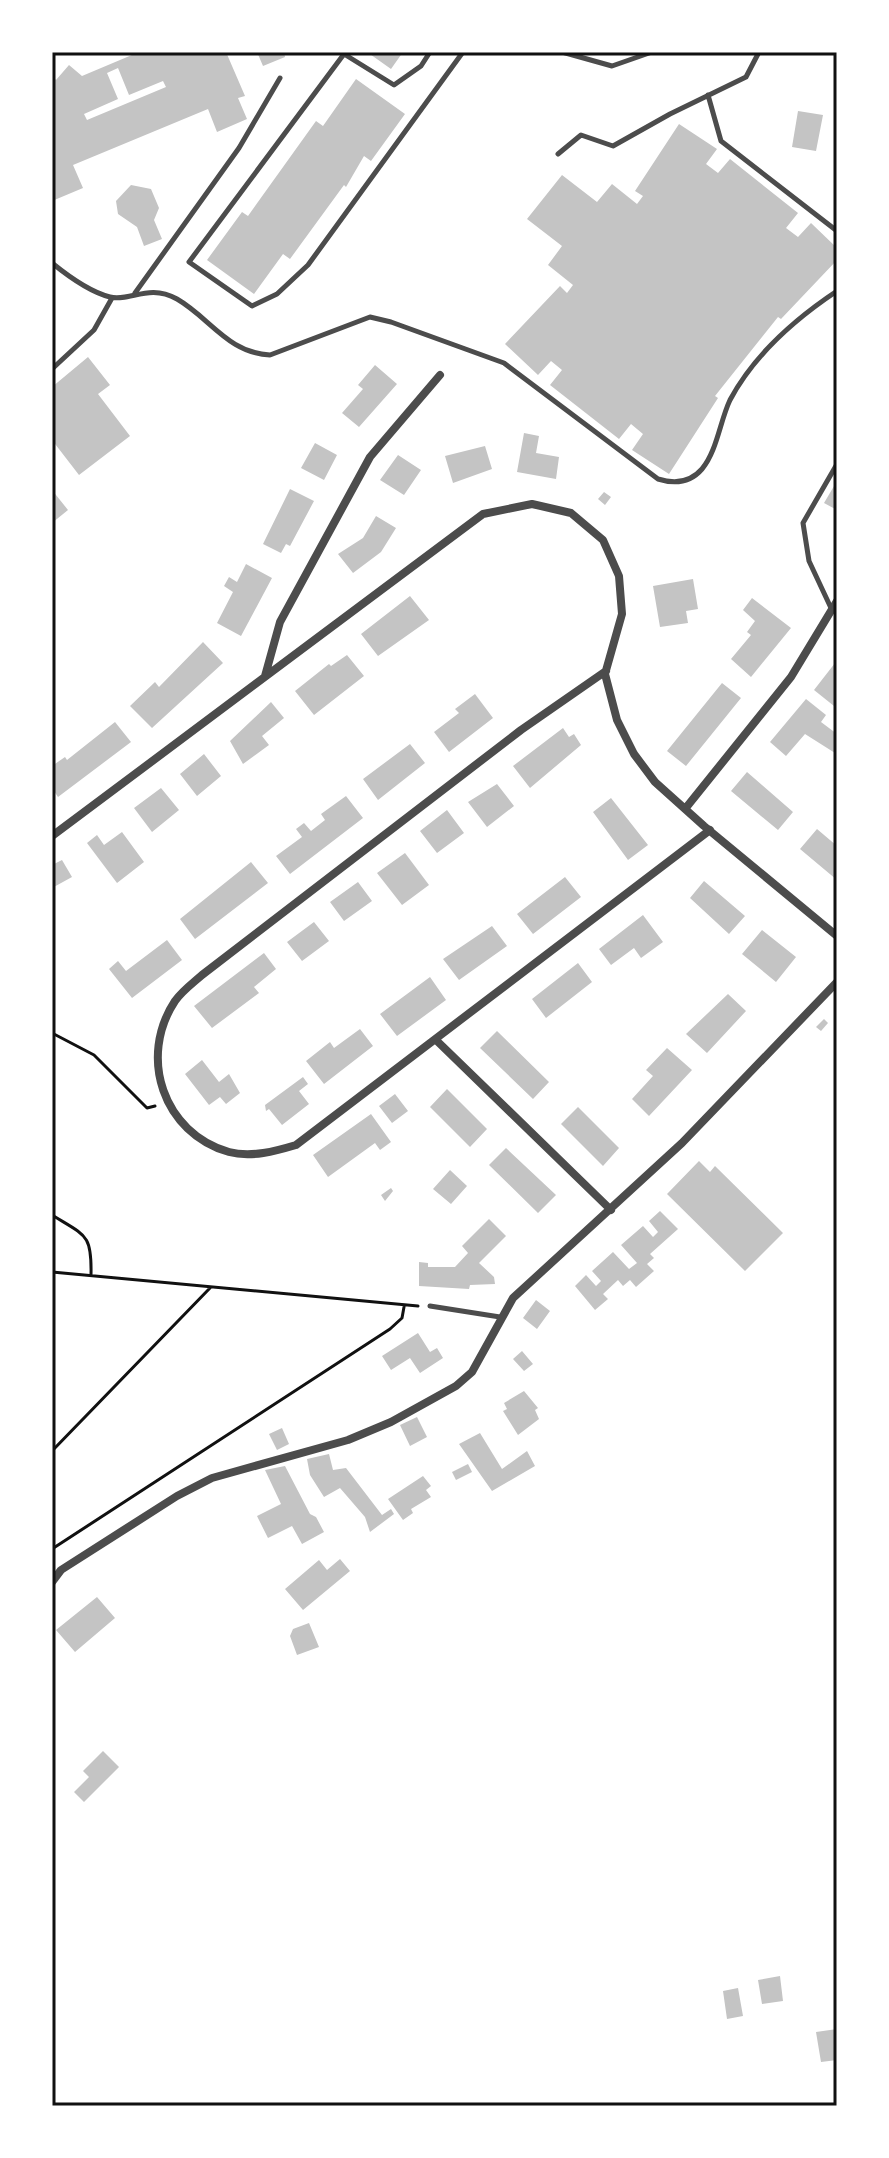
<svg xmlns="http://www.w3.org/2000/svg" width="889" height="2158" font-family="'Sofia Sans Condensed',sans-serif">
	<rect width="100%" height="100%" fill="#fff"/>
	<!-- building -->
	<path fill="#c4c4c4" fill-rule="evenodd" d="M139,52h87l19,44 -7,2 9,21 -30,13 -9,-23 -135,56 10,23 -31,13v-125l4,4 13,-15 13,11zM118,68l11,27 34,-14 3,6 -79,33 -3,-6 34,-15 -11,-26z
		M257,52h27l1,5 -22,9z
		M367,52h36l-12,17z
		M356,79l49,35 -34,47 -7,-5 -18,31 -2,-2 -54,74 -7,-5 -29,40 -47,-34 35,-48 6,4 68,-95 7,5z
		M798,111l25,4 -7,36 -24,-4z
		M679,124l38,25 -11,15 12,9 12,-14 68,54 -12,15 12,9 13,-14 26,25v12l-56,59 -3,-2 -63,79 3,2 -49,76 -37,-24 11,-16 -12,-10 -12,15 -69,-54 12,-15 -11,-9 -13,14 -33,-31 55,-58 7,7 6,-8 -25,-20 14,-19 -35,-27 35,-44 35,27 15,-18 25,20 6,-8 -8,-5z
		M131,185l20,4 8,19 -5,12 8,19 -18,7 -7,-19 -19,-13 -2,-13z
		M88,357l22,28 -12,9 32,42 -51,39 -27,-35v-53z
		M375,365l22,19 -38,43 -17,-14 21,-24 -5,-4z
		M524,433l15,3 -3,17 23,4 -3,22 -39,-7z
		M315,443l22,12 -13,25 -23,-12z
		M485,446l7,23 -39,14 -8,-27z
		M398,455l23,15 -17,25 -24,-15z
		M837,481v29l-13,-7z
		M290,489l24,12 -24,45 -4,-2 -5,9 -18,-9z
		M52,490l16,20 -16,13z
		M604,492l7,5 -6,8 -7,-6z
		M376,516l20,12 -15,24 -28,21 -15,-19 25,-16z
		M246,564l26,14 -31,58 -24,-13 16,-31 -9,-6 5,-9 8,5z
		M693,579l5,30 -12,2 2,12 -28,4 -7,-41z
		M410,596l19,24 -51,36 -17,-22z
		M752,598l39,30 -40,49 -20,-18 20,-24 -4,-3 8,-11 -12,-11z
		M203,642l20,21 -71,65 -22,-22 25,-24 4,5z
		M347,655l17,21 -50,39 -19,-24 34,-27 2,2z
		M835,663l2,39 -3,4 -20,-16z
		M722,683l19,15 -55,68 -19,-15z
		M475,694l18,24 -44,34 -15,-20 25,-19 -4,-4z
		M806,699l20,16 -5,7 16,12 -2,19 -30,-19 -19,22 -16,-14z
		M271,702l13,16 -22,18 7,9 -26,19 -13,-23z
		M115,722l16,20 -73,55 -6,-9v-22l13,-9 2,3z
		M563,728l6,9 5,-3 7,11 -51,43 -17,-22z
		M410,744l15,19 -47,37 -15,-21z
		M204,754l17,22 -24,20 -17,-22z
		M747,772l46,40 -15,18 -47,-39z
		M497,784l17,22 -27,21 -19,-25z
		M161,788l18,22 -27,22 -18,-24z
		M346,796l17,22 -73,56 -14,-18 26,-19 -6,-8 8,-6 7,8 14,-11 -4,-6z
		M611,798l37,47 -20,15 -35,-48z
		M447,810l17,23 -27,20 -17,-22z
		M817,829l20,17v34l-37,-31z
		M122,832l22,30 -27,21 -30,-40 10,-8 7,10z
		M405,853l24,32 -27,20 -25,-32z
		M62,860l10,17 -20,11v-23z
		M251,862l17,21 -73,56 -15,-20z
		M565,877l16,20 -48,37 -16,-20z
		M704,881l41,35 -16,18 -39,-36z
		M358,882l14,19 -28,20 -14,-19z
		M643,915l20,27 -22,16 -7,-10 -23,17 -12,-16z
		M314,922l15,19 -27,20 -15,-19z
		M492,926l15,20 -48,34 -16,-21z
		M762,930l34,27 -20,25 -34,-28z
		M167,940l15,20 -50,38 -23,-29 9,-8 8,10z
		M264,953l12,16 -22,18 5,6 -47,35 -18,-22z
		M578,963l14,19 -46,36 -14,-19z
		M430,977l16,23 -49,36 -17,-22z
		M728,994l18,17 -39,42 -21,-19z
		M824,1019l4,4 -7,8 -5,-4z
		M360,1029l13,17 -49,38 -18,-23 24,-19 4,6z
		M497,1031l52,51 -16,17 -53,-51z
		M667,1048l25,22 -43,46 -17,-17 21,-23 -7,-6z
		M202,1060l17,22 10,-8 11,19 -14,11 -6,-7 -11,8 -24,-31z
		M303,1077l5,7 -9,7 10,13 -27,21 -13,-16 -3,2 -1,-6z
		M447,1089l40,40 -17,18 -40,-40z
		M395,1094l13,17 -16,12 -13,-17z
		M578,1107l41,41 -16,18 -42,-42z
		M371,1114l20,28 -11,8 -5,-7 -47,34 -15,-22z
		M506,1148l50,47 -18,18 -49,-48z
		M699,1161l11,11 5,-6 68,67 -38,38 -78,-77z
		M450,1170l17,16 -16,18 -18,-15z
		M391,1188l2,3 -8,10 -4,-6z
		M660,1211l18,18 -28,25 4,4 -7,6 7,7 -18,16 -6,-7 -7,6 -5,-6 -15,14 5,5 -13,11 -20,-24 11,-11 10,11 5,-5 -9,-10 21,-19 16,17 8,-6 -16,-18 22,-19 10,11 5,-5 -9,-11z
		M489,1219l17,17 -27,27 15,14 1,7 -25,1 -1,4 -50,-3v-24l9,1v4h27l13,-14 -6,-7z
		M536,1300l14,11 -13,18 -14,-11z
		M418,1333l12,19 7,-4 6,10 -23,15 -10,-15 -19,12 -9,-14z
		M522,1351l11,13 -9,7 -11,-12z
		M524,1391l14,17 -3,2 4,9 -21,16 -15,-24 4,-2 -3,-6z
		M417,1417l10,20 -17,9 -10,-21z
		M282,1428l7,16 -12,6 -8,-16z
		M480,1433l22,36 25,-18 8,15 -43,25 -33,-47z
		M329,1454l4,16 13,-2 36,47 9,-6 3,5 -24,18 -5,-15 -25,-29 -16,9 -14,-22 -3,-16z
		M468,1464l4,8 -16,8 -4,-8z
		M285,1466l25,48 6,3 8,15 -22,12 -10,-18 -24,12 -11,-22 24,-12 -16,-34z
		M423,1476l8,10 -5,4 5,7 -20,12 2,4 -10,7 -15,-21z
		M340,1559l10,12 -47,39 -18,-21 34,-29 8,10z
		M97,1597l18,21 -40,34 -19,-22z
		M309,1623l10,24 -22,8 -7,-19 3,-7z
		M103,1751l16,16 -35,35 -10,-10 15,-15 -6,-6z
		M780,1976l3,25 -21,3 -4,-24z
		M738,1988l5,28 -16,3 -4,-28z
		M837,2029v31l-16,2 -5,-30z"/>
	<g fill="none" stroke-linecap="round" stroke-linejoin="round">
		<!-- path -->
		<path stroke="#111" stroke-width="3" d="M52,1033l42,22 53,53 8,-2
			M52,1215c34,21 40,19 39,60
			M52,1272l366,34
			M52,1451l158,-163
			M52,1549l338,-220 12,-11 2,-11"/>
		<!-- service -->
		<path stroke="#4c4c4c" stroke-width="5" d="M430,52l-9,14 -27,19 -50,-31 -155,208 63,44 25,-12 31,-29 155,-213
			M562,52l50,14 40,-14
			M708,95l13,46 116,90
			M558,154l23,-19 32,11 57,-32 76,-37 13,-25
			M52,263c16,13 38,29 58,34 21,5 38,-14 67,2 33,19 51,54 93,56l100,-38 21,5 113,41 154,116c16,5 32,4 44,-10 15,-18 18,-48 28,-69 24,-45 65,-81 107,-109
			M135,293l104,-145 41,-70
			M52,369l42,-39 18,-32
			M831,608l-22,-47 -6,-38 34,-59
			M430,1306l70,11"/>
		<!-- minor -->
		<path stroke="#4c4c4c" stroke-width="8" d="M606,671l-85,59 -319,245c-9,8 -20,16 -27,26 -37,56 -12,132 54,151 22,6 47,-1 67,-7l414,-315
			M265,676l15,-54 90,-165 70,-82
			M685,809l106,-132 46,-76
			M52,836l431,-322 49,-10 39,9 32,27 16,36 3,38 -17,60 12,46 17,34 21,28 49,44 133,110
			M436,1040l175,170
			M52,1582l9,-12 116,-74 35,-18 136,-38 43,-18 65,-36 16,-14 41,-74 169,-155 155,-161"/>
	</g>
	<!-- border -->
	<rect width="889" height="2158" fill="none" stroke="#ffffff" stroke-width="108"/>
	<rect x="54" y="54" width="781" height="2050" fill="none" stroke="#111" stroke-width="3"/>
</svg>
